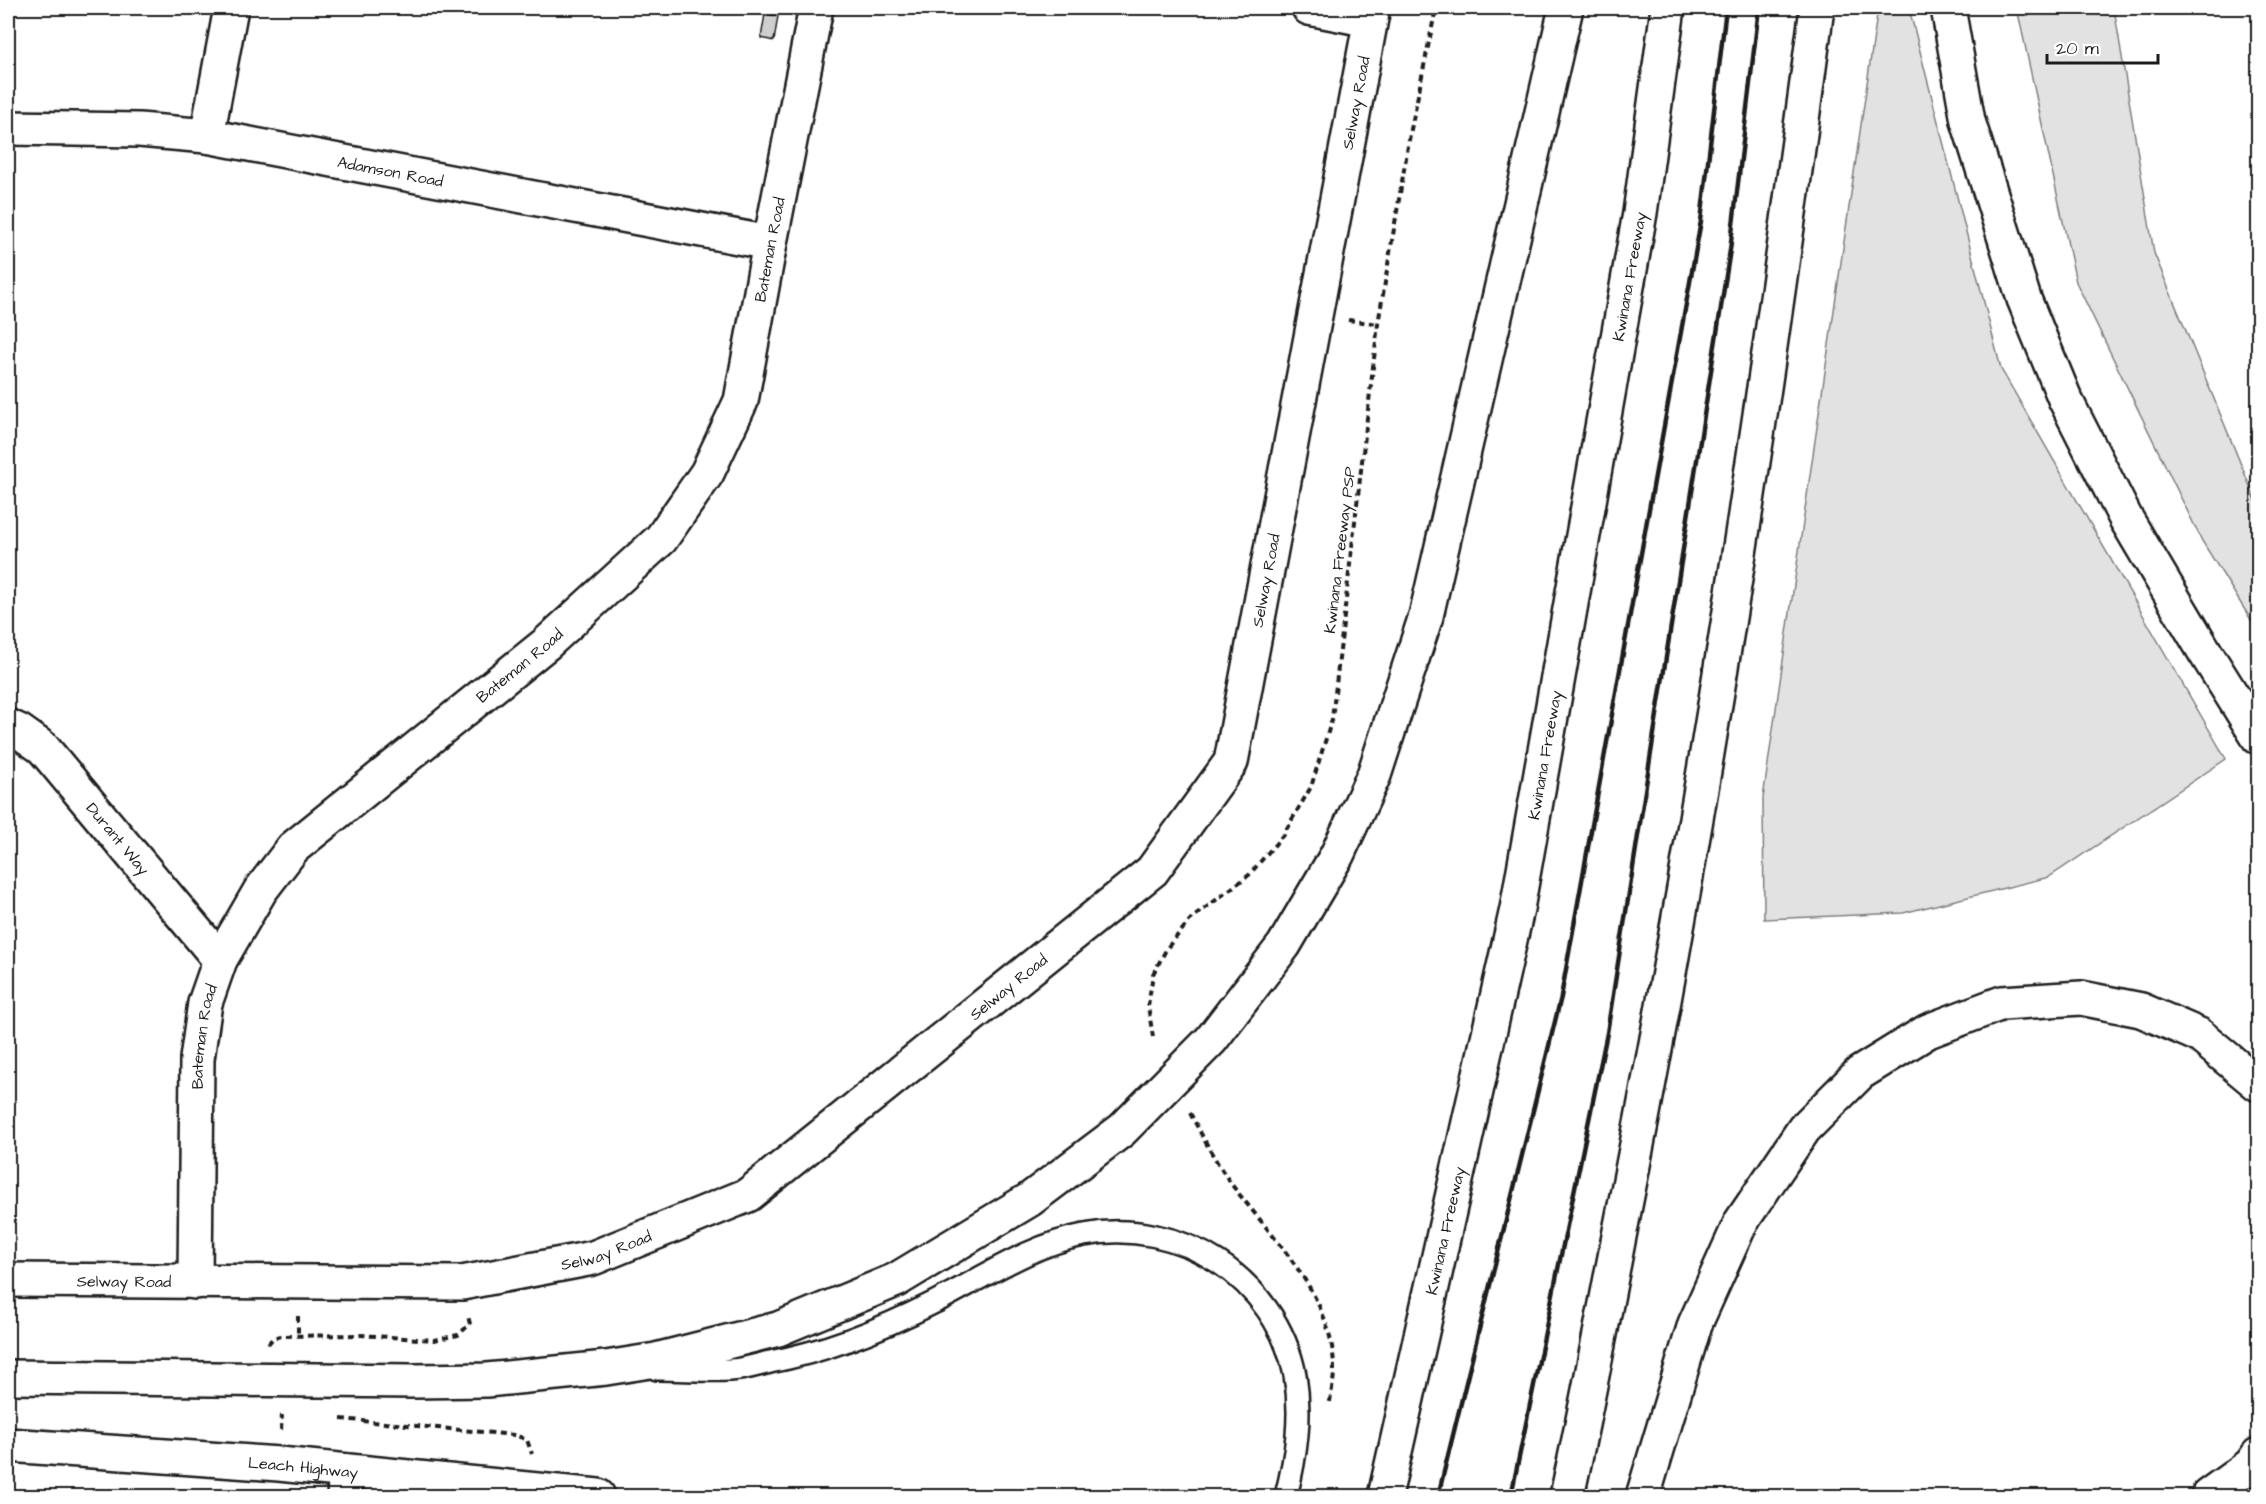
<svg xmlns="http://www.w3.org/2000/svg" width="2266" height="1504" font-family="'Architects Daughter',sans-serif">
	<rect width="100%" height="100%" fill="#fff"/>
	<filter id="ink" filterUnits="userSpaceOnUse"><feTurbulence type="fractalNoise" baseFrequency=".0167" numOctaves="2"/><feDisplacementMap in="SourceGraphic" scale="12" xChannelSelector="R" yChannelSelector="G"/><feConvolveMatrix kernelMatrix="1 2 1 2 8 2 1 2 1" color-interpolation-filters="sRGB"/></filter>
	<g filter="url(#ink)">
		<!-- green -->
		<path fill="#e2e2e2" stroke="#7f7f7f" stroke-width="1.5" d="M1878,8h31l92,361 225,390 -177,118 -146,36 -139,6 -1,-121z
			M2017,8h97l40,245 104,253v125l-56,-90 -126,-259z"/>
		<!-- building -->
		<path fill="#cecece" stroke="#1c1c1c" stroke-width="1.5" d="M765,14l13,2 -4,25 -13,-3z"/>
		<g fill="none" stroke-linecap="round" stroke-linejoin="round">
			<defs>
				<path id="service" d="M657,1369c24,0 49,2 73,1 13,0 27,-5 40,-8 58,-11 112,-33 165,-60 48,-24 95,-57 149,-67 95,-18 192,43 211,140 7,42 1,81 -9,121"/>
				<g id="minor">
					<path d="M1309,8l61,12"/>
					<path id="s1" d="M8,128l131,2 68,6 563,107"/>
					<path d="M207,136l24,-128"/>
					<path id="s2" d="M8,726l11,5 24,17 177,212"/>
					<path id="s3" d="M8,1280l454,3 131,-25 155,-63 404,-324 79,-109 142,-754"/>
					<path id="s4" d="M195,1282l2,-223 8,-56 15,-43 40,-69 33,-43 253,-204 115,-105 46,-66 34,-72 29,-158 46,-235"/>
				</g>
				<g id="trunk">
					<path id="s5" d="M8,1445l271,19 319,32"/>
				</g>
				<g id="motorway">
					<path d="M1948,8l20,113 56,178 41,100 60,118 80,135 53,85"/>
					<path d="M8,1377l406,4 73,-1 119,-12 50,-8 122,-31 118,-49 133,-80 93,-70 89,-90 73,-95 53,-90 37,-80 52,-159 140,-608"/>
					<path d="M344,1496l2,-25"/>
					<path id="s6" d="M1385,1496l132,-587 123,-696 28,-205"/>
					<path d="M1567,1496c20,-91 37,-183 55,-275 80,-402 141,-807 195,-1213"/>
					<path d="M1643,1496l52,-172 46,-102 63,-93 56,-56 68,-42 74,-28 79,-5 60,12 58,25 59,49"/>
					<path d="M2208,1496l43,-31 7,-10"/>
				</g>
			</defs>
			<!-- service casing -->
			<use href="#service" stroke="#1c1c1c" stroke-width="26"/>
			<!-- minor casing -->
			<use href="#minor" stroke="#1c1c1c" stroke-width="38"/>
			<!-- trunk casing -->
			<use href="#trunk" stroke="#1c1c1c" stroke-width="38"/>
			<!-- motorway casing -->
			<use href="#motorway" stroke="#1c1c1c" stroke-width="38"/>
			<!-- path -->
			<path stroke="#1c1c1c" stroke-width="4" stroke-dasharray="6 4.5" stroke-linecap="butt" d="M1348,320l30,4
				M1153,1037l-5,-31 5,-32 14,-26 24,-29 58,-44 34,-40 28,-48 21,-68 46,-395 32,-190 26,-126
				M1190,1113c13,24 26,50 42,72 42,55 102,111 102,185 0,11 -3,22 -4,32
				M298,1316v20
				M268,1344l5,-6 8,-2 79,-1 74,5 24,-5 12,-11 -2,-8
				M341,1419l174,16 12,5 5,14
				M281,1430l1,-15"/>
			<!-- service -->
			<use href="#service" stroke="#fff" stroke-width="21"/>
			<!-- minor -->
			<use href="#minor" stroke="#fff" stroke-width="33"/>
			<!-- trunk -->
			<use href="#trunk" stroke="#fff" stroke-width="33"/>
			<!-- motorway -->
			<use href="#motorway" stroke="#fff" stroke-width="33"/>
			<!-- rail -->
			<path stroke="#1c1c1c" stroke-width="4.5" d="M1438,1496l123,-499 140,-776 25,-213
				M1511,1496l96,-463 123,-783 29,-242"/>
		</g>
	</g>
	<g text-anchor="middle" stroke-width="4.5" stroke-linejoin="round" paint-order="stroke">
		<!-- street labels -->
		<g font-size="16" fill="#1c1c1c" stroke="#fff">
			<text dy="6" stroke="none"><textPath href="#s3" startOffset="2078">Selway Road</textPath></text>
			<text dy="6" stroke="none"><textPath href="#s1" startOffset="386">Adamson Road</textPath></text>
			<text dy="6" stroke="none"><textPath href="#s4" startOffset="1254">Bateman Road</textPath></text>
			<text dy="6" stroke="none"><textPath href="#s6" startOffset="1244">Kwinana Freeway</textPath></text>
			<text transform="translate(1339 550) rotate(-83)" y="6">Kwinana Freeway PSP</text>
			<text dy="6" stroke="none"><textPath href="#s3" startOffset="1592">Selway Road</textPath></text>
			<text dy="6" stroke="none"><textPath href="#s4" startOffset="750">Bateman Road</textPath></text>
			<text dy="6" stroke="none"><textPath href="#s6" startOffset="758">Kwinana Freeway</textPath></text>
			<text dy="6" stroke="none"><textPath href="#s2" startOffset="159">Durant Way</textPath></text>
			<text dy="6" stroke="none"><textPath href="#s3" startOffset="1088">Selway Road</textPath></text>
			<text dy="6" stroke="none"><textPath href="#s4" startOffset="246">Bateman Road</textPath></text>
			<text dy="6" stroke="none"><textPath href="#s6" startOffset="272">Kwinana Freeway</textPath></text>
			<text dy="6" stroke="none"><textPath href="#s3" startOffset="602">Selway Road</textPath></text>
			<text dy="6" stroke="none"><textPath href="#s3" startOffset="116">Selway Road</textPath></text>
			<text dy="6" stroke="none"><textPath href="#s5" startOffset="296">Leach Highway</textPath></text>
		</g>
	</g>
	<!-- margin -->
	<rect width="2266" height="1504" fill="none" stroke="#fff" stroke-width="30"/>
	<rect x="15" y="15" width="2236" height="1474" fill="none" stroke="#1c1c1c" stroke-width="2" filter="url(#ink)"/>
	<!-- scale -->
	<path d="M2047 54v9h111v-9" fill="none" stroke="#1c1c1c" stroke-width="3"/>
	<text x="2056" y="54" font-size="18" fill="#1c1c1c" stroke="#ffffff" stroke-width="4.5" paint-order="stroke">20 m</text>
</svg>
